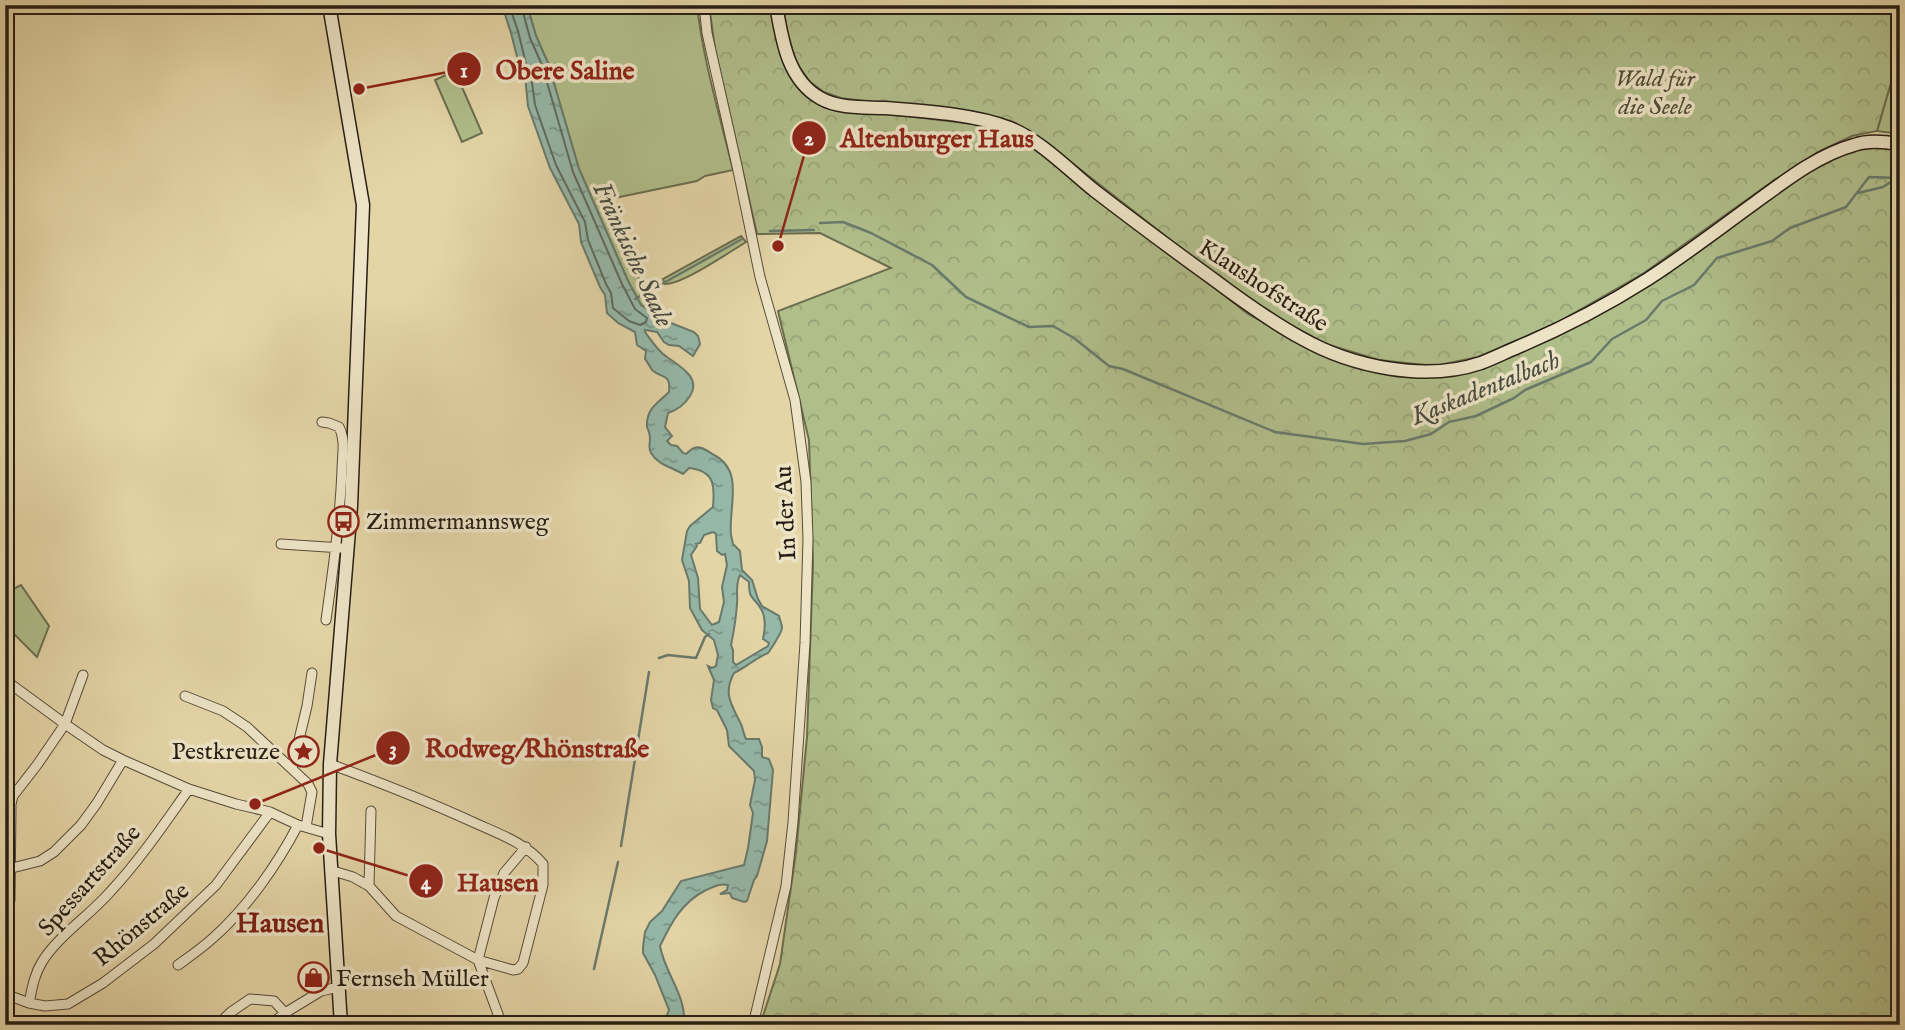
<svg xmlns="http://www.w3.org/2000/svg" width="1905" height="1030" font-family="'IM FELL English',serif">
	<defs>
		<pattern id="forest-crowns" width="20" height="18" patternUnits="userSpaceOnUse" patternTransform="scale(1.75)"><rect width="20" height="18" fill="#b0be8a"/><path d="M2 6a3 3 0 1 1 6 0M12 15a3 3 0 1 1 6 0" fill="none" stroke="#97a376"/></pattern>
		<pattern id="water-ripples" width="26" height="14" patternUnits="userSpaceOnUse" patternTransform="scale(1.75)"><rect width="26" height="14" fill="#95b8a9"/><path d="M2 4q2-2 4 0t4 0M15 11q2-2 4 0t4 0" fill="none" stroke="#799588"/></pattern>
	</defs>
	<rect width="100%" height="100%" fill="#e4d5a7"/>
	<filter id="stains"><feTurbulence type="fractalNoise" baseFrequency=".00286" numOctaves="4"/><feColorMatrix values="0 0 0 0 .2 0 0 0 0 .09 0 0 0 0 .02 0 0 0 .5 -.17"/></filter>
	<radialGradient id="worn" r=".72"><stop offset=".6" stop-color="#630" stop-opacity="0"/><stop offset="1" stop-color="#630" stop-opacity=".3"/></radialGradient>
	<!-- grass -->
	<path fill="#b0be8a" stroke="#6b6e4f" stroke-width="2" d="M527,5h170c6,56 23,111 36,165l-28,6 -8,5 -97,20 29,60 30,53 -10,-4 -8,-5 -13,-24 -49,-112 -31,-106 -12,-27z
		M1900,51v83l-23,-3z
		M455,71l27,62 -20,9 -27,-62z
		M741,236l5,6c-18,11 -63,42 -81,42l-2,-5z
		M21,585l28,41 -12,31 -24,-24 -8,10v-50z"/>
	<!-- forest -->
	<path fill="url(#forest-crowns)" stroke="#6b6e4f" stroke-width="2" d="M709,5h63l15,62 52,41 151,18 41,18 217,170 74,40 112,22 126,-43 245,-161 49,-26 46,1v878h-1140l20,-61 16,-112 11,-115 6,-173 -4,-124 -31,-129 113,-43 -71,-35 -63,1 -42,-185z
		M783,5h1117v46l-23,80 -25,5 -32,15 -54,35 -122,87 -89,51 -77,33 -44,9 -55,-6 -53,-16 -72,-39 -218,-170 -133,-29 -62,-8 -17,-6 -14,-10 -14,-20 -9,-31z"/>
	<!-- water -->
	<path fill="url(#water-ripples)" stroke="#697a6d" stroke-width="2" fill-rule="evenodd" d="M502,5h25l9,31 12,27 31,106 49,112 13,24 8,5 10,4 12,9 23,9 4,4 2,8 -7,12 -14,-10 -10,-1 -5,-3 -7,-10 -12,-2v2c6,8 11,16 18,22 12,10 40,22 27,42 -5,8 -13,14 -22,17l-3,14 7,9 -5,5 4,4 6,1 6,7 3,1c3,-2 5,-5 8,-6 7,-3 15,4 20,7 31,16 14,53 17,80l2,9 7,7 2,19 10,10 6,19 4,7 17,10c1,4 3,8 3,12 0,4 -11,21 -14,25 -13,5 -21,14 -34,20 -11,20 -3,31 6,49 3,5 3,11 6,17h13l3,8v10l7,2 4,11 -6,71 -10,35 -3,4 -7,21 -3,1 -12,-4 -2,-5 -10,1 7,-4 1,-5c-9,-2 -14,2 -22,5 -24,12 -35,33 -46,56 5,28 27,50 24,79h-21l6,-15 -14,-35 -12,-22v-6l2,-15 5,-10 12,-11 19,-30 63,-16 4,-17 5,-35 -3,-8 5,-25 -1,-9 -25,-25 -2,-16 -10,-20 -4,-2 -2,-8 3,-20 -6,-14 4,2 4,-2 2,-11 -4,-15 -12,-10 -12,-22 -1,-27 -7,-21 5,-29 3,-5 23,-19c2,-23 1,-36 -24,-39l-6,6c-11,-7 -25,-9 -32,-21 -3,-5 -1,-9 -1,-15 0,-3 -2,-9 -3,-11 -1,-19 11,-24 22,-35 2,-19 -7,-13 -17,-22 -1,-2 -6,-10 -7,-11l1,-8 -9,-6 -2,-13 -17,-9 -11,-10 -2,-18 -5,-8 -19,-45 -2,-18 -29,-56 -22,-62 -3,-30 -4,-4 -10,-39zM713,532l3,2 1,17 5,4 3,-1 2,11 -5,22 2,15 -5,20 -7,3 -12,-16 -2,-31 -7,-23 6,-9 -1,-2 4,-1 4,-8zM740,575l9,7c0,19 4,13 12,27 5,8 4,21 2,30l6,4 -1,3 -32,19 -3,-3v-12l-2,-5c3,-14 5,-27 6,-41 1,-10 -2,-19 3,-29z"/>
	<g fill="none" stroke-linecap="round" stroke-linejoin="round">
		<!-- shore -->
		<path stroke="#5e6b5e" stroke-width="2" d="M509,5l9,26 9,37 4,7 4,30 21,60 29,57 3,18 18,44 5,9 2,15 16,13 11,4 6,-3 1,-4 -12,-9 -13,-25 -49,-112 -31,-107 -12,-27 -9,-33"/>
		<!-- stream -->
		<path stroke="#697a6d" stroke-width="2.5" d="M1858,193l25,-6 14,-9
			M820,223l23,-1 28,11 61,32 34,32 63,30 24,-1 21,12 35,28 14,3 152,63 88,12 42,-3 26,-7 18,-12 27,-6 38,-18 11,-8 66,-28 21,-23 34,-19 16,-19 32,-16 23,-27 55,-17 18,-13 56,-21 23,-30 31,1
			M770,231l44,-1
			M635,299l107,-60
			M659,658l9,-3 28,3 9,-21 4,-3
			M621,846l28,-174
			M594,969l24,-107"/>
		<defs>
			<path id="street" d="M704,5l3,28 30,133 23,111 35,123 11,82 2,57 -3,104 -12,179 -7,64 -33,139
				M322,422l7,1 10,4c7,13 3,29 3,43 -2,50 -9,100 -16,150
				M281,544l61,4
				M5,680l60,44 38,26 20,10 66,29 47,15 34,8 28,13 31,9
				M185,696l38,15 24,16 61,57 4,8 -6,35
				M330,764c49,18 97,37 145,59 24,11 51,20 68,41v21l-20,78 -5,6 -5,1 -35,-10 16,-62 10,-25 22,-26
				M292,769l15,-63 5,-33
				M12,868l28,-7 14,-9 27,-27 16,-22 26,-43
				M330,870l23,7 16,9 27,30 82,44 24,65
				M369,886l2,-75
				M5,915l5,-15 1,-96 2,-8 24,-31 28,-41 18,-49
				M178,965c11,-8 24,-17 35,-27 34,-30 64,-73 85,-113
				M5,994l24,9 16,3 23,-2 35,-21 51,-39 62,-59 54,-73
				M29,1003c3,-14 5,-28 13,-41 16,-26 48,-47 68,-70 30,-32 54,-68 79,-103
				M217,1025l14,-13 19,-13 24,2 11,12
				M270,1025l15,-12 36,-22 18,-4"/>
			<path id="secondary" d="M329,5l34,200 -12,301 -21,258 -1,70 12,191
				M776,5c6,34 11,74 44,93 19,11 44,9 65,10 38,3 90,6 125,20 30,12 60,43 85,63 39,30 78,59 118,88 28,21 57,42 88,59 51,29 124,44 180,25 13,-5 25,-11 37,-16 45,-19 89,-42 130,-68 37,-24 72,-51 108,-77 30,-22 62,-47 98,-57 15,-5 30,-3 46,-1"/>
		</defs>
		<!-- street casing -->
		<use href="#street" stroke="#564c39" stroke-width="11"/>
		<!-- secondary casing -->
		<use href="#secondary" stroke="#261e14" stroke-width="15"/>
		<!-- street -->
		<use href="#street" stroke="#ede4c6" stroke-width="9"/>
		<!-- secondary -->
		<use href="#secondary" stroke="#ede4c6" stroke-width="12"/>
	</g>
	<!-- icons -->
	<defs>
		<symbol id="bus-ring" viewBox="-11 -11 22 22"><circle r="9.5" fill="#ede4c6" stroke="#8f2418" stroke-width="1.5"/><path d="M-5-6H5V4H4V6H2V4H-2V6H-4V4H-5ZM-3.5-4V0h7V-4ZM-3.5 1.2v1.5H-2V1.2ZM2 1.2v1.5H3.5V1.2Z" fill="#8f2418"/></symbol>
		<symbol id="sight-ring" viewBox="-11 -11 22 22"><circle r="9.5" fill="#ede4c6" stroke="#8f2418" stroke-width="1.5"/><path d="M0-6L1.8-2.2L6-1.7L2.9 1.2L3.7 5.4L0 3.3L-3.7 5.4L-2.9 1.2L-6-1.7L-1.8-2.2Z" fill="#8f2418"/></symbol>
		<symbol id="shop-ring" viewBox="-11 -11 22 22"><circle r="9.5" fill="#ede4c6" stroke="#8f2418" stroke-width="1.5"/><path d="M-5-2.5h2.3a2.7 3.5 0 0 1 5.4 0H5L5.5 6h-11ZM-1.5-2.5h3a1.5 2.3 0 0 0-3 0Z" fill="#8f2418"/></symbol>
	</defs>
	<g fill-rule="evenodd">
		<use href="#bus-ring" x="326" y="504" width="35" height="35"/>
		<use href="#sight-ring" x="286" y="734" width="35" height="35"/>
		<use href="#shop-ring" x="296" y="960" width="35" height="35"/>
	</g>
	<g text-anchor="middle" stroke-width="7" stroke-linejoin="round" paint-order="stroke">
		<!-- park labels -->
		<g font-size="24" font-style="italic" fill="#4f4e37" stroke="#ede4c6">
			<text x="1655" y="86">Wald für<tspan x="1655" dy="28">die Seele</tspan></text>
		</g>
		<!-- street labels -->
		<g font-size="24" fill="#261e14" stroke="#ede4c6">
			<text transform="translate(1264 285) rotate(33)" y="8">Klaushofstraße</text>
			<text transform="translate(785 513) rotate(-93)" y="8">In der Au</text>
			<text transform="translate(89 880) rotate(-48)" y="8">Spessartstraße</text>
			<text transform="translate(141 924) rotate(-40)" y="8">Rhönstraße</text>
		</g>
		<!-- poi labels -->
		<g font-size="24" fill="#261e14" stroke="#ede4c6" text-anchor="start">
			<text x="366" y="529">Zimmermannsweg</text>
			<text x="280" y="759" text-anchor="end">Pestkreuze</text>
			<text x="336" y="986">Fernseh Müller</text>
		</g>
		<!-- water labels -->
		<g font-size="26" font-style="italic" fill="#474c41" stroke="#ede4c6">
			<text transform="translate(634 254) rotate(65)" y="9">Fränkische Saale</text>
			<text transform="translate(1485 387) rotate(-22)" y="9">Kaskadentalbach</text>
		</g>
		<!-- quarter labels -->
		<g font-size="28" font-weight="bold" fill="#7a1f14" stroke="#ede4c6">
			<text x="280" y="932">Hausen</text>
		</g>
	</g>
	<!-- callouts -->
	<path fill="none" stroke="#8f2418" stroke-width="2.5" d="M359 89L464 69M778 246L809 138M255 804L393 748M319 848L426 881"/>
	<g fill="#8f2418" stroke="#ede4c6" stroke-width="2.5">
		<circle cx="359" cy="89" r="7"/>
		<circle cx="778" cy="246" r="7"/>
		<circle cx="255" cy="804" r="7"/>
		<circle cx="319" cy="848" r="7"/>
		<circle cx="464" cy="69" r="18"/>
		<circle cx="809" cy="138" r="18"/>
		<circle cx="393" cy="748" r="18"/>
		<circle cx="426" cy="881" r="18"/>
	</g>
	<g font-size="21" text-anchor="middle" font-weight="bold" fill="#fff">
		<text x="464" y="77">1</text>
		<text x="809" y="145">2</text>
		<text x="393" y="755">3</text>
		<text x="426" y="889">4</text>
	</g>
	<g font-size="26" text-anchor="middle" font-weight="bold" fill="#8f2418" stroke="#ede4c6" stroke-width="7" stroke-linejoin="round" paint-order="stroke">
		<text x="565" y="79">Obere Saline</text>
		<text x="937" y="147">Altenburger Haus</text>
		<text x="537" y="757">Rodweg/Rhönstraße</text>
		<text x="498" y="891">Hausen</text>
	</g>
	<!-- margin -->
	<rect width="1905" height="1030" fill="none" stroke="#e4d5a7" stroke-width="28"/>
	<rect x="7" y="7" width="1891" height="1016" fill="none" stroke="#261e14" stroke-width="3.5"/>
	<rect x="14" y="14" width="1877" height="1002" fill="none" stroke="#261e14" stroke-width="2"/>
	<rect width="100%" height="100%" filter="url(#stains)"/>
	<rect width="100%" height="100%" fill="url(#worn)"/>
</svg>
